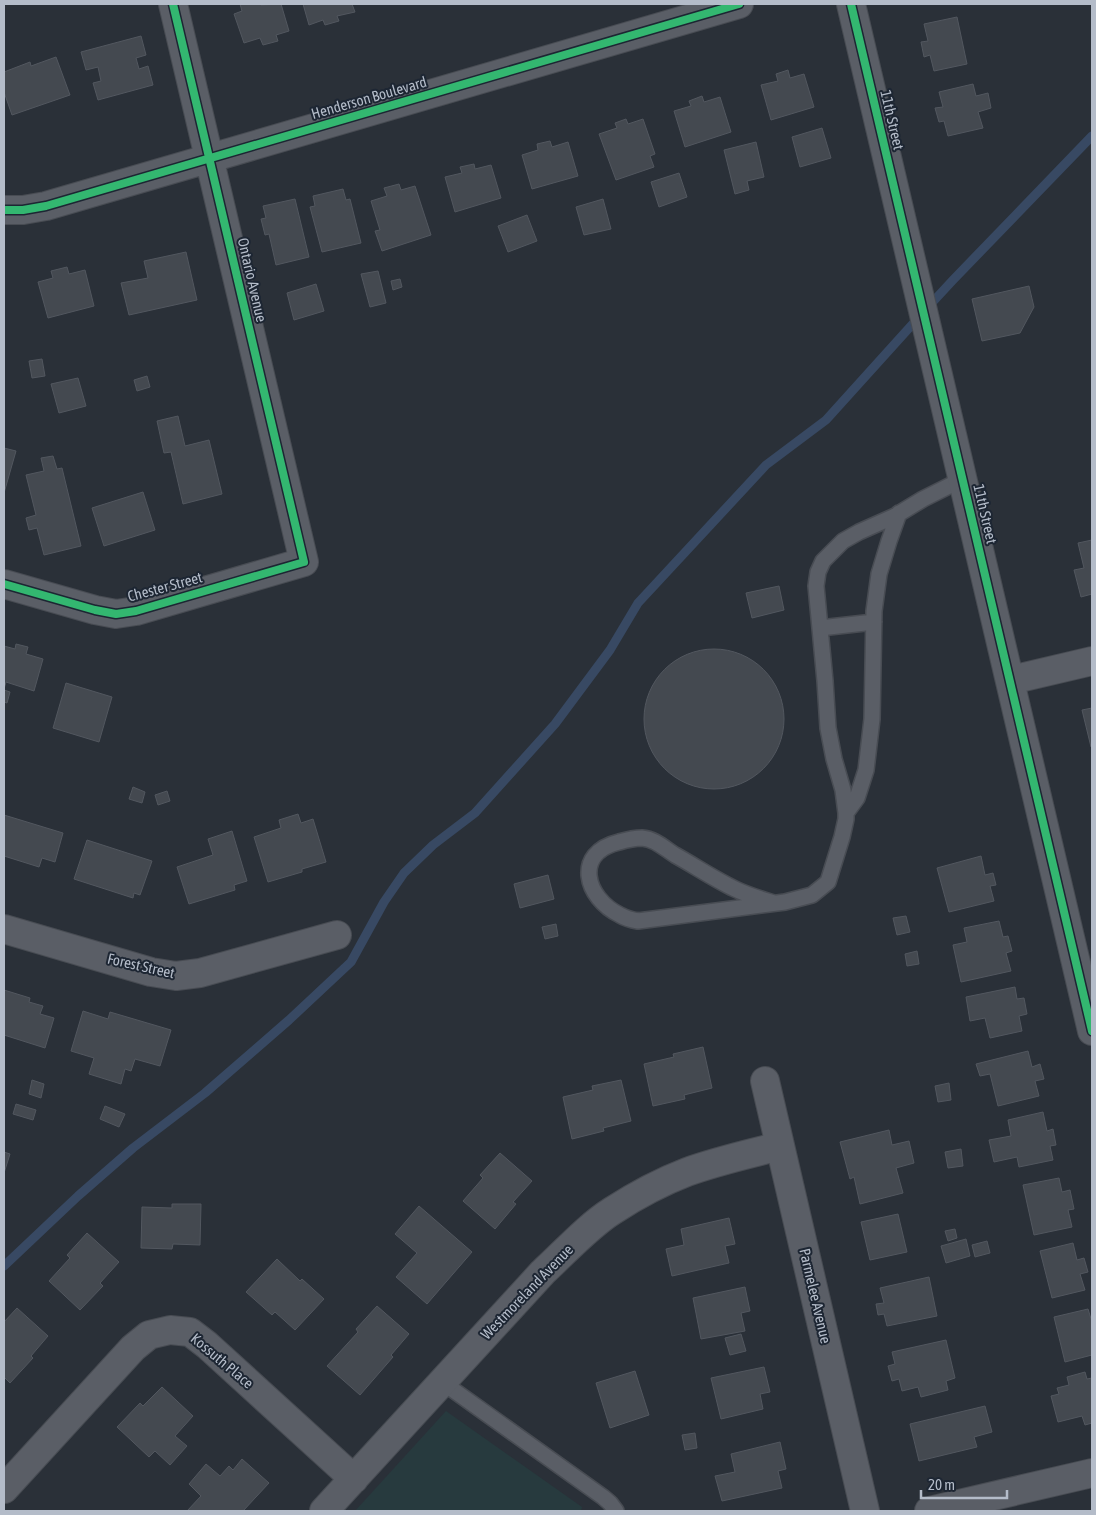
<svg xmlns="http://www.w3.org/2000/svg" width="1096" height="1515" font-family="'Asap Condensed',sans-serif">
	<rect width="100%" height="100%" fill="#2a3038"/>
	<!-- green -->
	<path fill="#273a3e" d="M446,1411l136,96 -1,4h-226z"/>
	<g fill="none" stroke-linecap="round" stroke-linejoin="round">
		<!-- stream -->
		<path stroke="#384963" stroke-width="9" d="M928,307l25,-27 139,-144
			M4,1266l74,-70 55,-48 72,-55 84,-73 62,-58 33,-60 20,-29 29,-28 42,-32 80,-89 55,-74 28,-47 128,-138 60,-45 93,-103"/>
	</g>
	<!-- building -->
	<path fill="#444950" stroke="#52575f" d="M240,4h21v1l20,-1 8,27 -13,4 2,6 -15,4 -3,-7 -16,5 -10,-29 8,-3z
		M303,4h49l3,8 -18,4 2,5 -14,4 -2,-5 -14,5z
		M957,17l10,47 -33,7 -4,-16 -6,2 -3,-15 7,-1 -4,-17z
		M141,36l5,19 -10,3 3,11 9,-3 5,19 -55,15 -5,-17 8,-2 -3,-14 -12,3 -5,-18z
		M56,57l14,38 -58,20 -8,-23v-20l26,-10 1,4z
		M788,70l2,8 14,-4 10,33 -43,13 -10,-35 17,-4 -2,-7z
		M973,84l3,12 12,-3 3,15 -13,4 5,16 -35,8 -4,-15 -5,1 -4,-14 8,-1 -4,-15z
		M702,96l2,6 16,-5 11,35 -46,15 -11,-36 17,-5 -2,-5z
		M626,119l2,5 15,-5 12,35 -5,2 4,11 -38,13 -17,-46 18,-6 -2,-5z
		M822,128l9,30 -31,9 -8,-30z
		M550,141l2,6 16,-5 10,34 -46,13 -10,-34 16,-5 -1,-6z
		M756,142l8,35 -17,4 2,9 -14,4 -11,-44z
		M474,164l1,5 16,-4 10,33 -46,14 -10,-35 17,-4 -2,-6z
		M679,173l8,24 -28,10 -8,-25z
		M399,184l2,6 14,-4 16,49 -49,16 -7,-20 5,-1 -9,-29 16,-5 -3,-8z
		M343,189l3,11 4,-1 11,44 -39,9 -12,-45 5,-1 -2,-10z
		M295,199l14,58 -33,8 -7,-31 -4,1 -4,-16 5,-1 -3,-12z
		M603,199l8,30 -27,6 -8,-28z
		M527,215l10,26 -29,11 -10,-26z
		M186,252l11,48 -68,15 -8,-32 27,-5 -4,-17z
		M67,267l2,7 16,-4 9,36 -46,12 -10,-36 15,-4 -2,-7z
		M378,271l8,32 -16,4 -9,-33z
		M400,279l2,8 -9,3 -2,-9z
		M316,284l8,27 -30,9 -7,-27z
		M1029,286l5,21 -14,26 -38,8 -10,-42z
		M42,359l3,17 -13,2 -3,-17z
		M147,376l3,11 -13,4 -3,-11z
		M78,378l8,28 -27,7 -8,-29z
		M178,416l7,30 24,-6 13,54 -39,10 -12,-52 -7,1 -7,-32z
		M4,448l12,3 -12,42z
		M53,456l4,13 5,-1 19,78 -37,9 -7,-27 -8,2 -3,-12 10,-3 -10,-40 18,-4 -3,-13z
		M143,492l12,38 -51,16 -12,-38z
		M1092,540v54l-11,3 -7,-27 10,-2 -6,-25z
		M779,586l5,24 -32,8 -6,-25z
		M16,644l12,3 -2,7 17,5 -9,32 -28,-9 -2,7v-43l11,3z
		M644 719a70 70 0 1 1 140 0a70 70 0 1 1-140 0Z
		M66,683l46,14 -13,45 -46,-14z
		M4,690l6,2 -3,11 -3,-1z
		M1092,708v38l-1,1 -9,-37z
		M133,787l12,5 -3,11 -13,-4z
		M167,791l3,10 -12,4 -3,-10z
		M298,814l3,9 12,-4 13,43 -24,7v3l-34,10 -14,-45 27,-9 -2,-8z
		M4,815l59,18 -8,29 -13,-4 -3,9 -35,-11z
		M232,831l15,50 -13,4 1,5 -46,14 -12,-37 36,-12 -5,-16z
		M87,840l65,21 -12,34 -6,-2 -1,5 -59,-19z
		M981,856l4,19 8,-2 3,12 -6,1 4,15 -45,11 -12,-44z
		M548,875l6,24 -34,9 -6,-24z
		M906,916l4,16 -13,3 -4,-17z
		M999,921l4,16 5,-1 4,15 -6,2 5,18 -50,11 -8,-37 14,-3 -3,-14z
		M556,924l2,12 -13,3 -3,-12z
		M917,951l2,13 -12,2 -2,-12z
		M1015,987l2,12 7,-1 3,16 -8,2 3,15 -32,7 -5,-20 -15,3 -4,-24z
		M4,990l26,8 -1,4 14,4 -3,8 14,4 -9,30 -41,-13z
		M83,1011l25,8 2,-7 61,18 -11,36 -25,-7 -4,12 -6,-2 -4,15 -32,-10 5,-16 -23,-7z
		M703,1047l9,41 -28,7 1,4 -32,7 -9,-42 30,-7 -1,-3z
		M1028,1051l4,16 8,-3 4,15 -9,2 4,15 -41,10 -8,-32 -10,2 -4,-12z
		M32,1080l12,4 -3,14 -12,-4z
		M621,1080l10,41 -28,7 1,3 -32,8 -9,-42 30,-7 -1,-4z
		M949,1083l2,17 -13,2 -3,-16z
		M16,1104l20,6 -3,10 -20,-6z
		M105,1106l20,8 -6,13 -19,-8z
		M1043,1112l4,19 6,-2 3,16 -6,1 3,14 -34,7 -2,-10 -23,5 -5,-22 22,-4 -3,-16z
		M889,1130l3,15 17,-4 5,22 -18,5 7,25 -43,11 -6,-27 -4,2 -10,-37z
		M961,1149l2,17 -15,2 -3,-16z
		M4,1152l6,2 -6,19z
		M500,1153l32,28 -19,21 3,2 -21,25 -32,-28 20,-23 -3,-3z
		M1059,1178l3,14 8,-2 4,19 -6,1 4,17 -38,8 -11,-50z
		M172,1204h29l-1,41 -27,-1 -1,5 -31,-1 1,-41 30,1z
		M419,1206l53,46 -45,52 -31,-27 21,-24 -22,-19z
		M898,1214l9,38 -37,8 -9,-38z
		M729,1218l6,26 -10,2 4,17 -57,13 -6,-27 18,-4 -3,-16z
		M955,1229l2,9 -9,3 -3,-10z
		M87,1233l32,29 -19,21 3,3 -23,24 -31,-29 21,-23 -3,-3z
		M966,1239l4,17 -24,7 -5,-17z
		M987,1241l3,12 -15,4 -3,-12z
		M1073,1243l4,17 7,-2 4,14 -8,2 5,16 -33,8 -12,-47z
		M277,1259l23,22 2,-2 22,20 -29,31 -20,-18 -3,3 -26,-23z
		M929,1277l8,39 -50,10 -3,-12 -6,1 -2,-11 8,-1 -4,-15z
		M745,1287l5,24 -9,2 4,18 -44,8 -8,-41z
		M377,1306l32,28 -18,21 2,2 -33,38 -33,-29 31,-34 -2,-3z
		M17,1308l31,28 -17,20 2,2 -23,25 -6,-6v-55z
		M1088,1309l4,13v33l-27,7 -11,-45z
		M741,1334l5,17 -16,4 -5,-17z
		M946,1340l9,38 -9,3 2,9 -27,7 -3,-10 -16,4 -3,-12 -7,2 -4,-15 7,-2 -3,-12z
		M764,1367l6,25 -10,2 3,15 -42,10 -10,-41z
		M635,1371l14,44 -39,13 -14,-45z
		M1085,1372l2,7 5,-1v45l-7,2 -3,-9 -24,6 -7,-26 8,-2 -2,-6 12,-3 -2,-8z
		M162,1387l31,29 -18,20 12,10 -17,19 -15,-14 -6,6 -32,-30 23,-24 3,3z
		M985,1406l7,26 -18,5 3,10 -58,14 -9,-37z
		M695,1433l2,15 -12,2 -3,-15z
		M780,1442l6,27 -8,2 4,17 -60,13 -7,-25 20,-4 -4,-18z
		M242,1459l27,24 -26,28h-56l14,-15 -12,-12 17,-20 14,12 9,-10 4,4z"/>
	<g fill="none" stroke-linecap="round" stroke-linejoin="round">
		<defs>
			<path id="service" d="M820,628l54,-6
				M846,813l11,-15 9,-28 6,-51 2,-108 5,-37 10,-33 10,-28
				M774,903c-13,-4 -27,-8 -39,-14 -21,-10 -40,-23 -60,-34 -11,-7 -20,-16 -33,-17 -8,0 -16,2 -23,4 -46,11 -34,56 1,73 5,3 12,5 18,6l147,-19 27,-7 16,-13 14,-45 4,-18v-6l-3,-23 -9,-31 -6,-31 -3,-47 -9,-95 2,-14 5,-11 20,-20 16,-9 36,-16 28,-17 40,-20
				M442,1382l161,115 7,6 6,8"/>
			<path id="minor" d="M851,4l241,1027
				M4,210h19l23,-4 693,-202
				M4,584l91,26 21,4 20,-3 168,-49 -131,-558
				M1011,680l81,-19
				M4,929l147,43 25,4 24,-3 137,-38
				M765,1081l100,430
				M4,1489l129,-141 16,-13 21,-5 20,2 17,13 147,134
				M324,1511l219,-239c22,-20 44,-45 69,-61 23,-15 49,-29 75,-39 30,-11 62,-18 93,-26
				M929,1511l163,-38"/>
		</defs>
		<!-- service casing -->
		<use href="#service" stroke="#484c53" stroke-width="18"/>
		<!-- minor casing -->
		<use href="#minor" stroke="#484c53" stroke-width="30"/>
		<!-- service -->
		<use href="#service" stroke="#5a5e66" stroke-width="15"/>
		<!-- minor -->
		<use href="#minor" stroke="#5a5e66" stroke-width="28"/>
		<defs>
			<path id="cycleway" d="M851,4l241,1027
				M4,210h19l23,-4 693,-202
				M4,584l91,26 21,4 20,-3 168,-49 -131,-558"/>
		</defs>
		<!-- cycleway casing -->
		<use href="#cycleway" stroke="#1d2633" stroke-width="11"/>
		<!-- cycleway -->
		<use href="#cycleway" stroke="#33b770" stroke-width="8"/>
	</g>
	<g text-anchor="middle" stroke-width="4" stroke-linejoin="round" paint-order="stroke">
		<!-- street labels -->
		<g font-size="15" fill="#b4bcc9" stroke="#1d2633">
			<text transform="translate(369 98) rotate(-16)" y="5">Henderson Boulevard</text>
			<text transform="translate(892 120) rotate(77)" y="5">11th Street</text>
			<text transform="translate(252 280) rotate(77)" y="5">Ontario Avenue</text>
			<text transform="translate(985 514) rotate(77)" y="5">11th Street</text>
			<text transform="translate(165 587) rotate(-15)" y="5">Chester Street</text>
			<text transform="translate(141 966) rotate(13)" y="5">Forest Street</text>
			<text transform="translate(527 1292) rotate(-46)" y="5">Westmoreland Avenue</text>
			<text transform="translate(815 1296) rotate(77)" y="5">Parmelee Avenue</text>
			<text transform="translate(222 1361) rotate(40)" y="5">Kossuth Place</text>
		</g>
	</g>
	<!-- border -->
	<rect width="1096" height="1515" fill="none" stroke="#b4bcc9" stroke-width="10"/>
	<!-- scale -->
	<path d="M921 1490v8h86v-8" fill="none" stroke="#b4bcc9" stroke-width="2.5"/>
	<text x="928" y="1490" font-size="15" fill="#b4bcc9" stroke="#1d2633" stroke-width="4" paint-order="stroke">20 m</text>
</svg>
